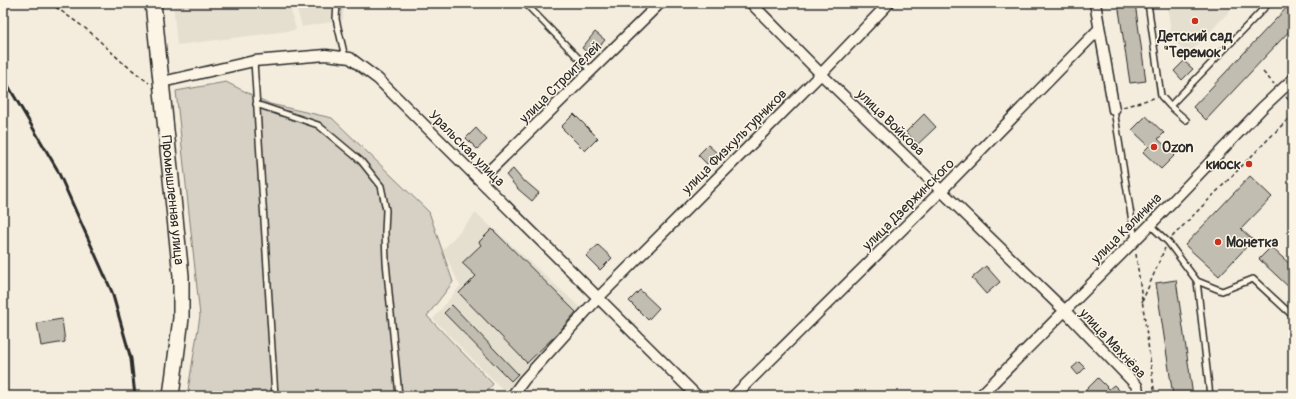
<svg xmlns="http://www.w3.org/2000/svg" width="1296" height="399" font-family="Pangolin,sans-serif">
	<rect width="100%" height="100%" fill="#f4edde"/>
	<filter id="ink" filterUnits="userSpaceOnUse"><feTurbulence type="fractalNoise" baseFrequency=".025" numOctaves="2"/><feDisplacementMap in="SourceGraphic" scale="8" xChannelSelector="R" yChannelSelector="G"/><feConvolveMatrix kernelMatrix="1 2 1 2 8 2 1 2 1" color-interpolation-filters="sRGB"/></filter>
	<g filter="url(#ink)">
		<!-- built -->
		<path fill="#e5dfd0" d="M173,3h116l7,27 -119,15z
			M295,3h49l-1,17 -41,7z
			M1167,3h70l-49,52 -16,-16z
			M476,213l106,96 -77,83 -72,-73 27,-33 -17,-36z"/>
		<!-- green -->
		<path fill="#d6d1c4" stroke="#807e78" d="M226,82l44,22 62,14 97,94 24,70 -26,34 66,68 -10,12h-296l13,-80 -24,-225z"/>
		<!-- building -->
		<path fill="#c2bdb1" stroke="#2b2b2b" d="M1118,3h17l11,78 -16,2z
			M1291,3h2v24l-87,93 -13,-13z
			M595,32l10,8 -14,16 -9,-8z
			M1184,61l9,8 -11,11 -8,-9z
			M574,114l24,24 -13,13 -24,-24z
			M924,114l12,13 -18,17 -12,-12z
			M1146,116l18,17 -6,6 17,16 -14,14 -18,-17 6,-6 -17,-16z
			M476,128l11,12 -10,9 -11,-11z
			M708,145l9,8 -10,11 -9,-9z
			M513,169l11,13 1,-1 14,12 -7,8 -14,-12 -12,-14z
			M1250,176l22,21 -31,32 12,11 -34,36 -34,-31z
			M492,229l84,83 -18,21 -31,30 -68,-70 17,-17 -14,-13 19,-18 -2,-3z
			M598,245l14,13 -12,12 -14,-14z
			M1271,247l22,20v24l-34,-32z
			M986,266l14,16 -14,12 -14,-16z
			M1176,280l17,116h-20l-17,-113z
			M640,290l19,18 -11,12 -19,-19z
			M452,305l66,69 -7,7 -67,-68z
			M62,319l3,23 -24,4 -4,-23z
			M1079,362l6,6 -7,7 -6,-7z
			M1098,378l11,11 5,-4 11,11h-45z"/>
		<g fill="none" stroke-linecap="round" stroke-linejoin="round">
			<defs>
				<path id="service" d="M337,3l-1,16 9,38
					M525,3l66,68
					M1148,3l13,93 9,10 16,14
					M254,61l21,335
					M256,104l62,21 43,36 20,25 5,24 -1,22 1,30 13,134
					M1170,106l99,-103
					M1114,110l21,130
					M1150,225l18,17 29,39 25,10 31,-12 40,37
					M1197,281l13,115"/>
				<path id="minor" d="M751,3l70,71 243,236 73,76 2,10
					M1095,3l19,107
					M162,82l92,-21 72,-6 24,3 28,21 319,317
					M480,180l180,-177
					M512,396l12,-16 74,-82 223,-224 68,-71
					M734,396l207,-205 158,-162
					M980,396l170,-171 112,-117 31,-29"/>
				<g id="secondary">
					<path id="s1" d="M153,3l28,273v42l-10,78"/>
				</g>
			</defs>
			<!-- service casing -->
			<use href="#service" stroke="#2b2b2b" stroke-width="8"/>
			<!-- minor casing -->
			<use href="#minor" stroke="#2b2b2b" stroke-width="13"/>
			<!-- secondary casing -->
			<use href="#secondary" stroke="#2b2b2b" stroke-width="18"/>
			<!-- path -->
			<path stroke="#2b2b2b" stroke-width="1.5" stroke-dasharray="4 3" stroke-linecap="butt" d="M50,3l39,28 33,31 27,21
				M1263,72l11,12
				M1286,97l7,7
				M1123,107l31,-9
				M1172,237l121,-123
				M1136,254l19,142
				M1142,302l23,-54"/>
			<!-- service -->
			<use href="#service" stroke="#fcf5e5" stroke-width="5"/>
			<!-- minor -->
			<use href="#minor" stroke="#fcf5e5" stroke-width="10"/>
			<!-- secondary -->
			<use href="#secondary" stroke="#fcf5e5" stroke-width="15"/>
			<!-- rail -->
			<path stroke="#2b2b2b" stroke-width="3" d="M3,77l54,92 55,123 19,67 4,37"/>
		</g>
	</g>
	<!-- markers -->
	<g fill="#c8321e" stroke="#fcf5e5" stroke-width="1.5">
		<circle cx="1195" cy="21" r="4"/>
		<circle cx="1154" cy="147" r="4"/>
		<circle cx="1249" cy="164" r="4"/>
		<circle cx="1218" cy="242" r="4"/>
	</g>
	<g text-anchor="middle" stroke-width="3" stroke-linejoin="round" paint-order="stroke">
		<!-- poi labels -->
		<g font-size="14" font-weight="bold" fill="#2b2b2b" stroke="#fcf5e5" text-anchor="start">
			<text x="1195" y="41" text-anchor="middle">Детский сад<tspan x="1195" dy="16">"Теремок"</tspan></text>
			<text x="1162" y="152">Ozon</text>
			<text x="1241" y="169" text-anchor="end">киоск</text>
			<text x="1226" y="247">Монетка</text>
		</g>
		<!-- street labels -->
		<g font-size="14" fill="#2b2b2b" stroke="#fcf5e5">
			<text transform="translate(560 82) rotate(-45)" y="5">улица Строителей</text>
			<text transform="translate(891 122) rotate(44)" y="5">улица Войкова</text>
			<text transform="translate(734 141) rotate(-45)" y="5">улица Физкультурников</text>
			<text transform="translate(467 148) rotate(45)" y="5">Уральская улица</text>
			<text dy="5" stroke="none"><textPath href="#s1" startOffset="198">Промышленная улица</textPath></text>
			<text transform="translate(908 204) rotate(-45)" y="5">улица Дзержинского</text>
			<text transform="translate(1126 228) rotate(-45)" y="5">улица Калинина</text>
			<text transform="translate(1113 343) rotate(47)" y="5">улица Махнёва</text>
		</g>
	</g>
	<!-- margin -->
	<rect width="1296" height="399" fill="none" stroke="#fcf5e5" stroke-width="16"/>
	<rect x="8" y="8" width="1280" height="383" fill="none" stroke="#2b2b2b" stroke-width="1.5" filter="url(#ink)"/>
</svg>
